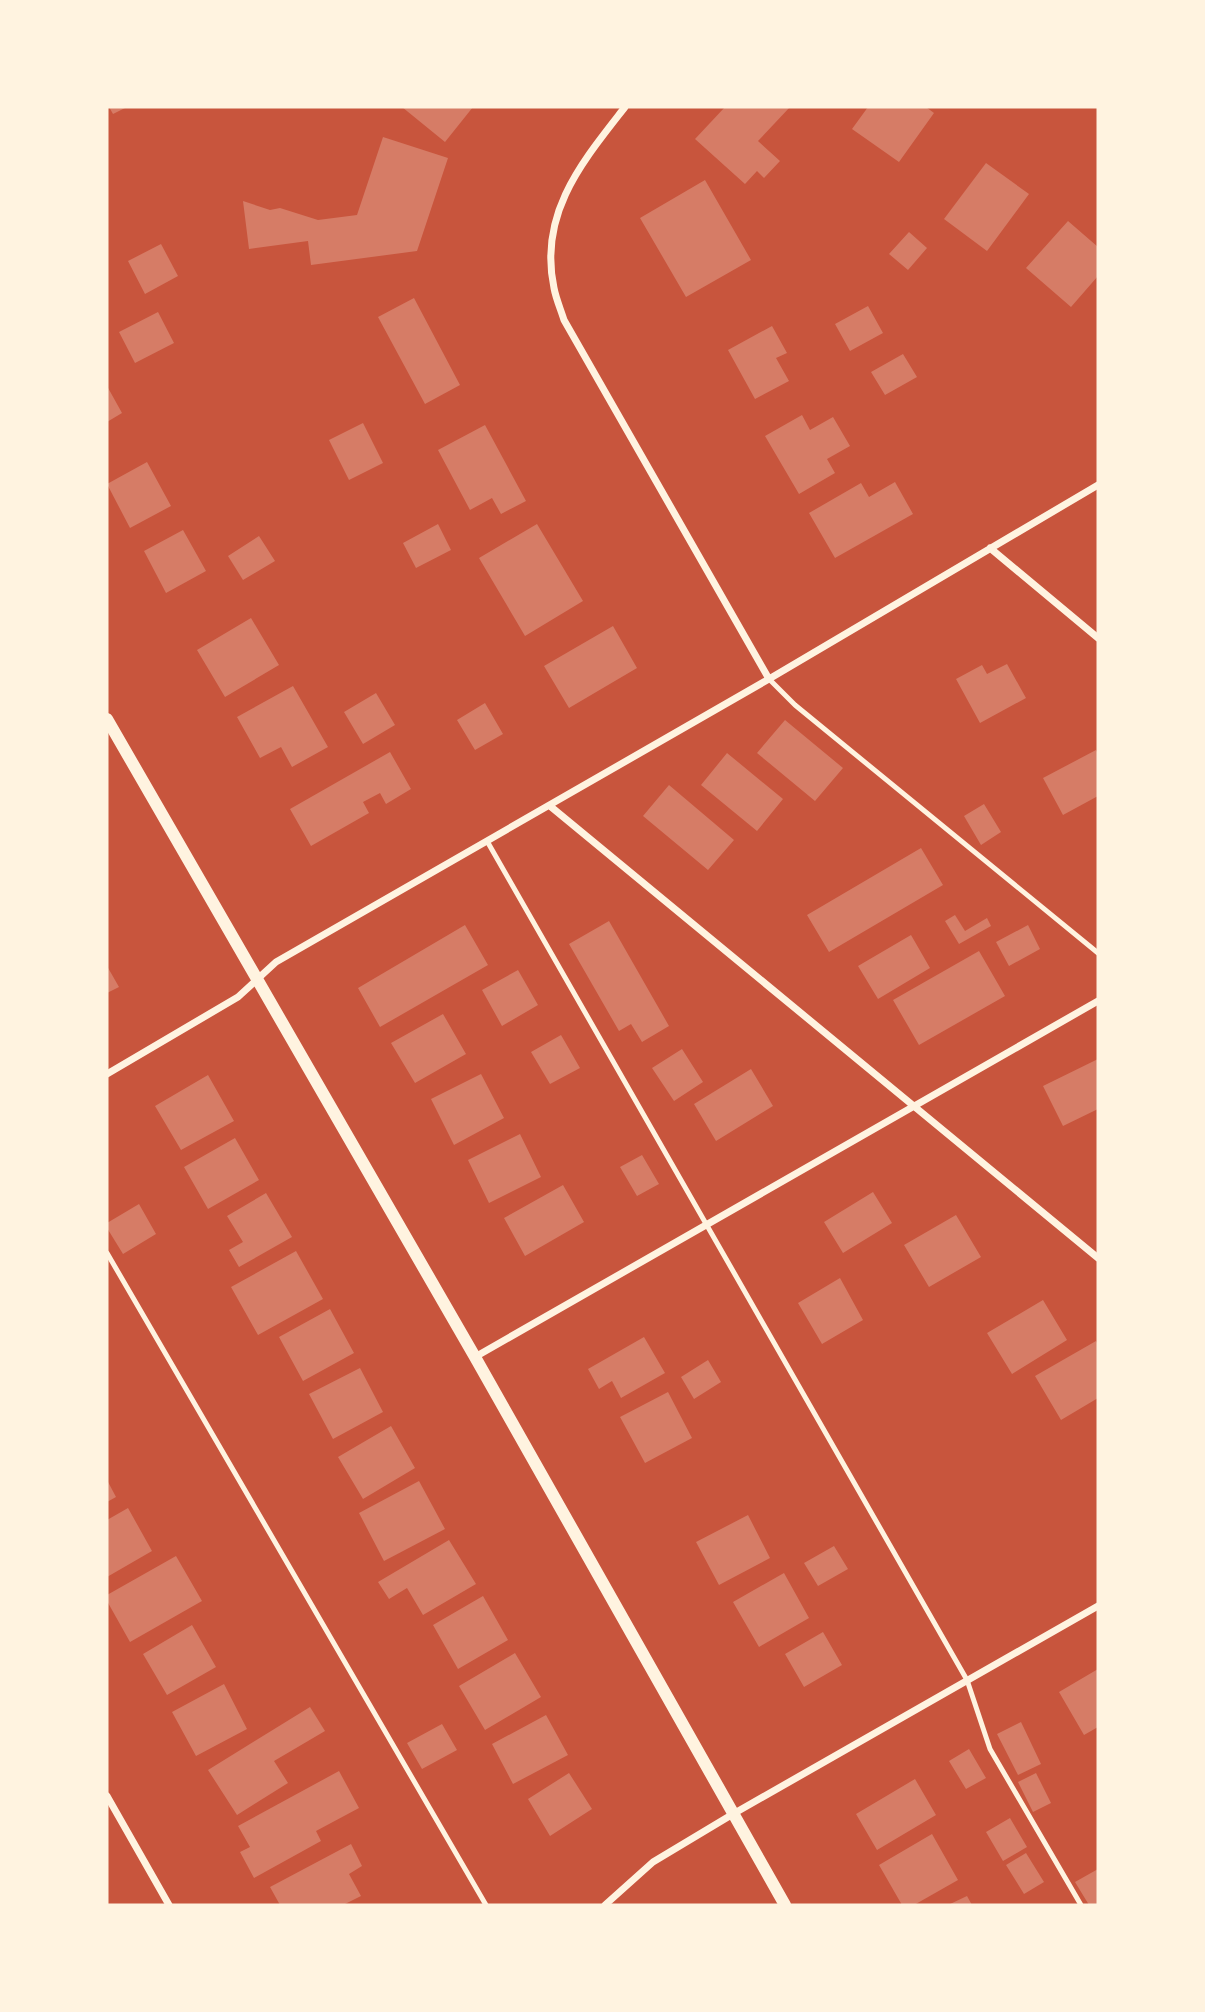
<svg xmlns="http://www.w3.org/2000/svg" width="1205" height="2012" font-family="Inter,sans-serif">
	<rect width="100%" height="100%" fill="#c8553d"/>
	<!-- building -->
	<path fill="#d67c66" d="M109,107h18l-14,7z
		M402,107h71l-28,35z
		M725,107h65l-32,34 22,20 -16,17 -7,-7 -12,13 -50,-45z
		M868,107h58l8,6 -35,49 -47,-33z
		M383,137l65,21 -31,93 -106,14 -3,-24 -59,8 -6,-48 27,9 10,-2 38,12 39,-5z
		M986,163l43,31 -42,57 -43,-32z
		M705,180l46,80 -65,37 -46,-79z
		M1068,221l30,26v29l-27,31 -45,-39z
		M909,232l18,16 -19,22 -19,-16z
		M161,244l17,32 -33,18 -17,-33z
		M414,298l46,87 -35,19 -47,-87z
		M868,306l15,27 -33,18 -15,-27z
		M158,312l16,31 -39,20 -16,-31z
		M772,326l15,27 -11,5 13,23 -34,18 -27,-49z
		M903,354l14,23 -32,18 -14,-23z
		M107,386l15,27 -15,9z
		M802,415l8,15 23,-13 17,29 -23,13 8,14 -36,21 -34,-58z
		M363,423l20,40 -34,17 -20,-40z
		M485,425l41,76 -25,13 -9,-16 -22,12 -32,-60z
		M147,462l24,44 -41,22 -23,-44z
		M895,482l18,32 -78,44 -26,-45 52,-30 8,14z
		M438,524l13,26 -35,18 -13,-25z
		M537,524l46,77 -58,35 -46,-78z
		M183,530l23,41 -40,22 -22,-42z
		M259,536l16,25 -32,19 -15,-24z
		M251,618l28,47 -54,32 -28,-47z
		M613,626l24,42 -68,40 -25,-42z
		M1007,664l19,34 -46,25 -24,-44 26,-14 5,9z
		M293,686l35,61 -36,20 -11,-20 -21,11 -23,-41z
		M376,693l19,32 -32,19 -19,-32z
		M485,703l18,31 -28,16 -18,-30z
		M785,720l58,48 -28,33 -58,-48z
		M1096,750l2,4v42l-35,19 -20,-37z
		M390,752l21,37 -25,15 -6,-11 -17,9 6,11 -58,33 -21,-37z
		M727,753l56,46 -26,32 -56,-46z
		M669,785l65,55 -26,30 -65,-54z
		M984,804l17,28 -20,13 -17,-29z
		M921,848l22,37 -114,67 -22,-37z
		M955,915l10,16 22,-13 4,8 -32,18 -14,-23z
		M609,921l60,105 -27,16 -11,-18 -12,7 -50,-87z
		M465,925l23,40 -108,62 -22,-39z
		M1028,925l12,24 -31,17 -13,-24z
		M911,935l19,33 -52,31 -20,-33z
		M979,951l26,45 -86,49 -26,-45z
		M107,966l12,21 -12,6z
		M518,970l20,35 -36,21 -20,-36z
		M443,1014l23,40 -51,29 -24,-40z
		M561,1035l19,33 -30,16 -19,-32z
		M682,1049l21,33 -29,19 -22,-33z
		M1098,1059v50l-35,17 -20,-40z
		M751,1069l22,37 -57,35 -22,-37z
		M481,1074l23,44 -50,27 -23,-46z
		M208,1075l26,46 -53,29 -26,-44z
		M520,1134l21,43 -52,26 -21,-43z
		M235,1138l24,42 -51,29 -24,-42z
		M642,1155l17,29 -22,12 -17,-29z
		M563,1185l21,37 -59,34 -21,-38z
		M873,1192l19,31 -49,30 -19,-31z
		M266,1193l26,44 -53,30 -10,-17 14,-8 -16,-26z
		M139,1204l17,30 -33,20 -16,-26v-5z
		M956,1215l25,42 -52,30 -25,-42z
		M296,1251l27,48 -65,36 -27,-48z
		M840,1278l23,42 -41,24 -24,-41z
		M1043,1300l24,40 -55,34 -25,-41z
		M330,1309l24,44 -51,28 -24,-44z
		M644,1337l21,36 -44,25 -9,-17 -13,8 -11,-20z
		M1096,1341l2,4v53l-37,22 -26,-44z
		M708,1360l13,22 -27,17 -13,-22z
		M360,1368l23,44 -50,27 -24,-45z
		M668,1392l24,46 -47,25 -25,-46z
		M391,1426l24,42 -52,31 -25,-42z
		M107,1480l9,17 -9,5z
		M419,1481l26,48 -61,32 -25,-48z
		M128,1508l24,43 -45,26v-57z
		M748,1515l22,43 -51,27 -23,-43z
		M449,1540l27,44 -53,31 -16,-27 -18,11 -11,-17z
		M834,1546l14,23 -30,17 -14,-23z
		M176,1556l26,45 -72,41 -23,-41v-6z
		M784,1573l25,45 -50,29 -26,-45z
		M483,1596l25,44 -50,29 -25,-44z
		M192,1625l24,42 -49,28 -24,-41z
		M823,1632l19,33 -38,22 -19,-33z
		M515,1653l26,44 -56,33 -26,-44z
		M1098,1669v58l-14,8 -25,-43z
		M224,1684l23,45 -51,27 -24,-44z
		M310,1707l15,24 -51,30 14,22 -51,32 -29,-45z
		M546,1715l22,40 -55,29 -21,-40z
		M1021,1722l20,42 -23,11 -21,-41z
		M442,1724l15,26 -35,19 -15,-26z
		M969,1749l17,29 -20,11 -17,-28z
		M339,1771l20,37 -43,23 5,10 -67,37 -14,-26 10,-5 -12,-21z
		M569,1773l23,36 -42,27 -22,-37z
		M1036,1773l15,30 -18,9 -15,-30z
		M915,1779l21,36 -59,35 -21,-36z
		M1010,1818l17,29 -24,14 -17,-29z
		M932,1834l26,46 -44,25h-12l-23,-40z
		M351,1844l11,22 -13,8 12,22 -18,9h-63l-10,-18z
		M1026,1853l18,29 -20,12 -18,-29z
		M1098,1869v36h-9l-14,-23z
		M967,1896l5,9h-24z"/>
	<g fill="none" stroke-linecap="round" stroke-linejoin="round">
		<!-- service -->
		<path stroke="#fff3e0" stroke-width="5" d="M769,679l26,26 303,248
			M487,841l480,839 23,69 91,156
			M107,1253l379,652"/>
		<!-- minor -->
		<path stroke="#fff3e0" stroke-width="7" d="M625,107c-42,54 -87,106 -71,181 2,11 7,22 10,32l205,359
			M990,548l108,90
			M550,806l548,452
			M107,1074l131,-77 38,-35 493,-283 329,-194
			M475,1357l623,-356
			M107,1796l62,109
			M605,1905l48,-43 80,-48 365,-208"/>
		<!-- tertiary -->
		<path stroke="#fff3e0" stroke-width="12" d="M107,719l368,638 310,548"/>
	</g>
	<!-- border -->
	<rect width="1205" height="2012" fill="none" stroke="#fff3e0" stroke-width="217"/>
</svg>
